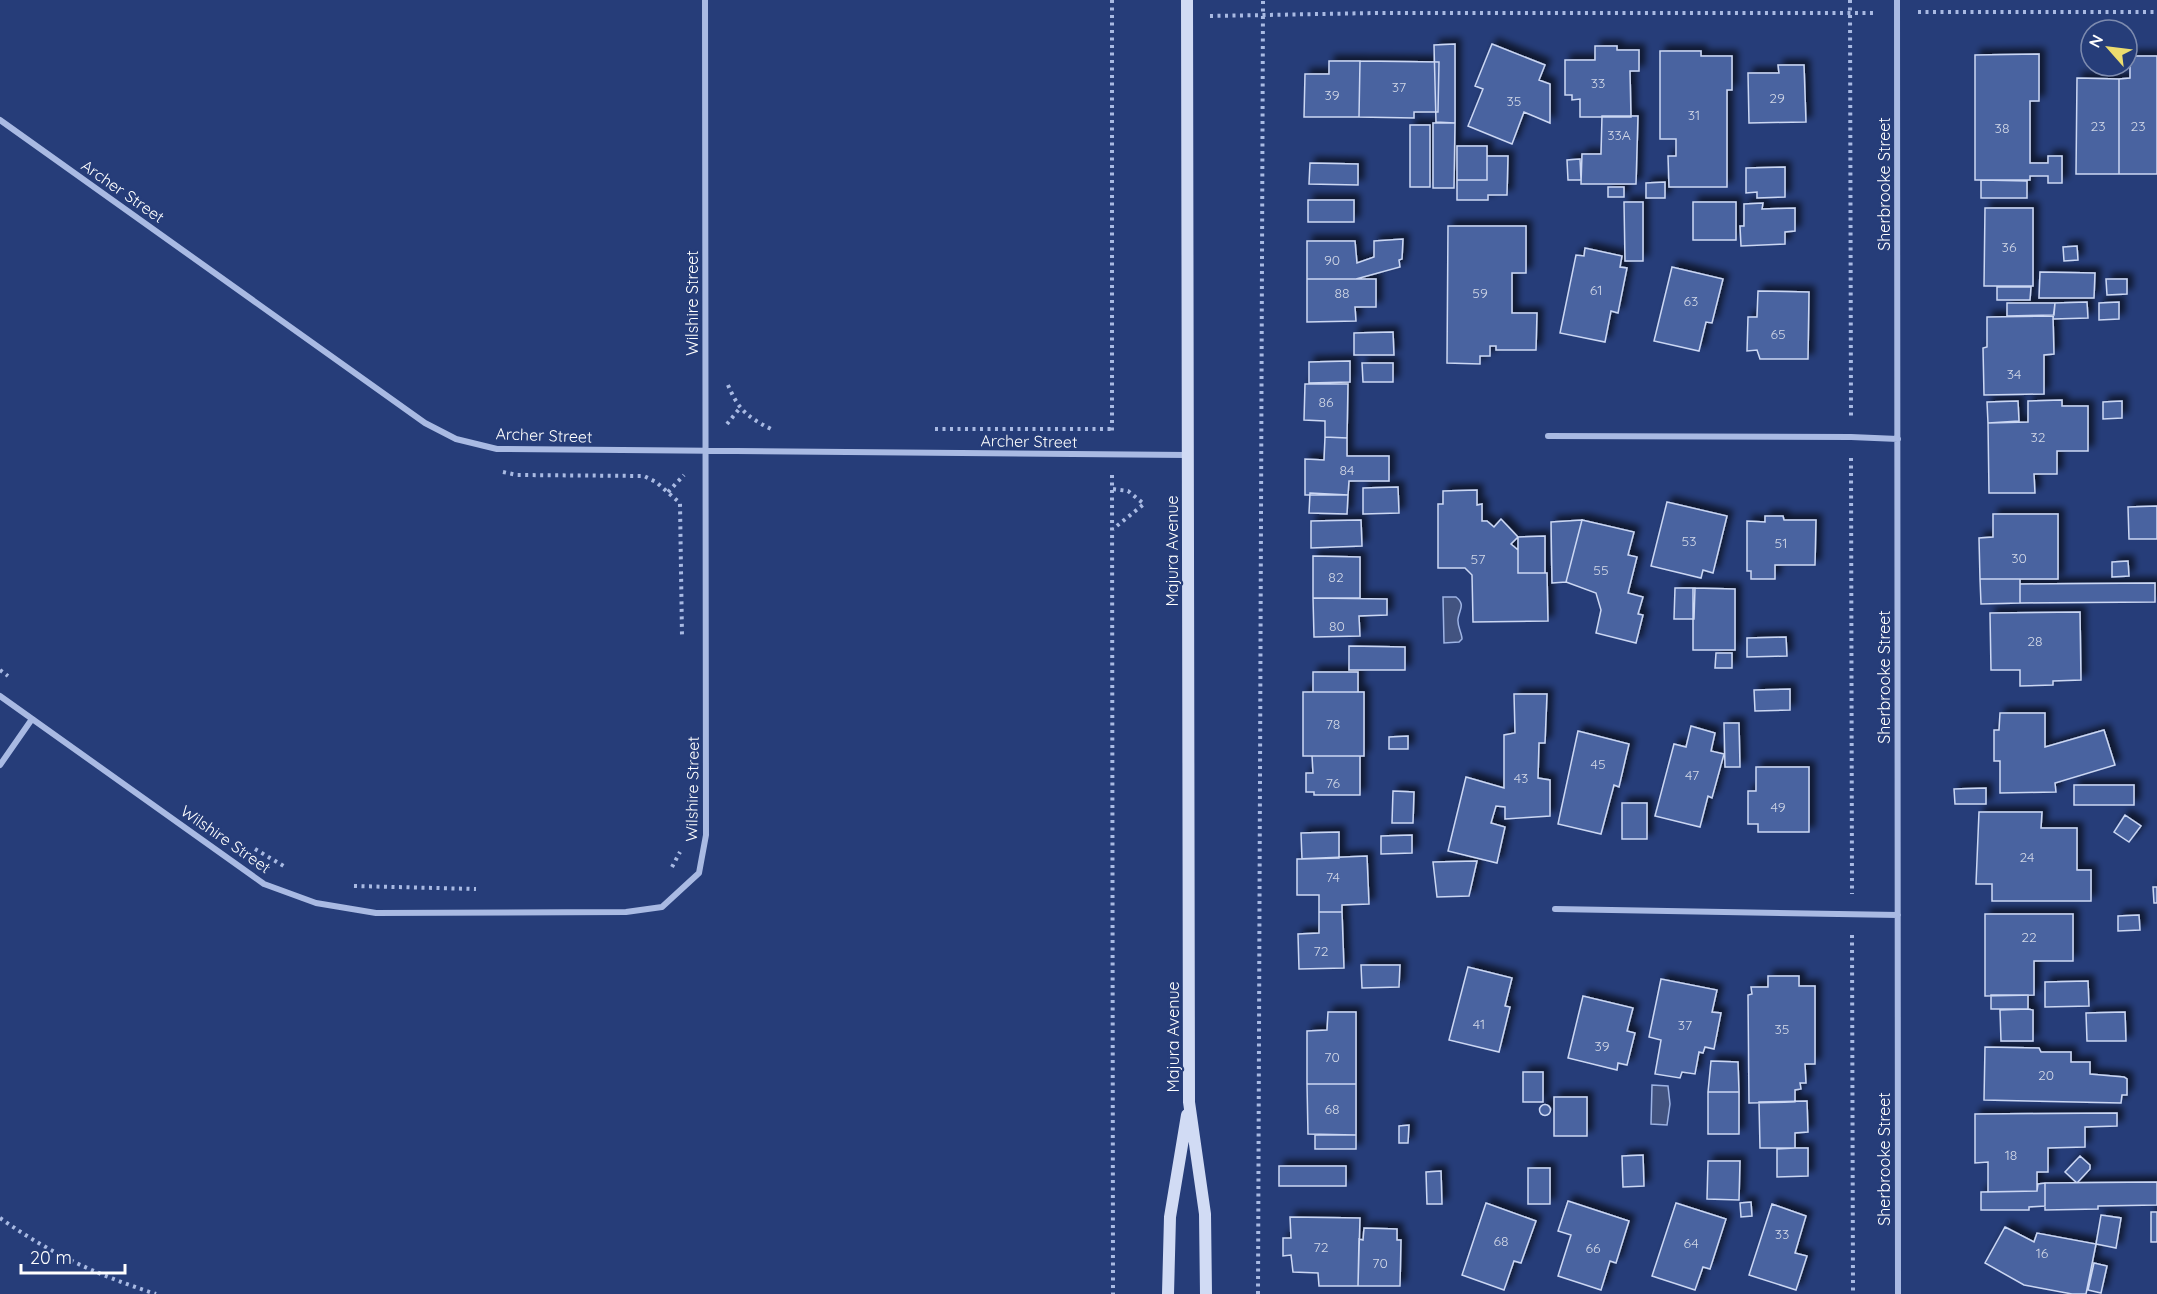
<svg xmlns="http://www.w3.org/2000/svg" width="2157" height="1294" font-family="Quicksand,sans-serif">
	<defs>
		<filter id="shadow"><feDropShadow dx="5.5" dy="-5.5" stdDeviation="3" flood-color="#0009"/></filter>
	</defs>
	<rect width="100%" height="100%" fill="#263d79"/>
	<!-- water -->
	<path fill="#425380" stroke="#9db3e4" stroke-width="1.5" d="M1443,597h13c10,8 3,13 2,22 -1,7 4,14 4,20l-3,3 -15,1z
		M1652,1085l16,1 2,18 -3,21 -16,-1z"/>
	<!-- building -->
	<path fill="#4a63a0" stroke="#cbd7f3" stroke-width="1.5" filter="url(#shadow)" d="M1455,44v79l-19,-1 -2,-77z
		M1492,44l53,21 -6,15 11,4v39l-26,-11 -12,32 -44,-18 15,-37 -8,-3z
		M1595,46h22v4h22v21h-9l1,46h-51v-18l-8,1v-5h-7v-35h30z
		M1660,51h41v5h31v34h-5v97h-58l-1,-31h8v-17h-16z
		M2039,54v47h-9v62h18v-7h14v27h-14v-7h-18v4h-55v-125z
		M2130,56h27v118h-38v-95l11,-1z
		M1329,61h31l-1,56h-55l1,-43h24z
		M1360,61l79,1 -1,50h-24v6l-55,-1z
		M1778,65h26l2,57 -57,1 -1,-50h31z
		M2077,78l42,1v95h-43z
		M1602,116h36l-2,68h-55l1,-30h19z
		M1433,123h22l-1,65h-21z
		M1410,125h20v62h-20z
		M1457,146h30v34h-30z
		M1487,156h21l-1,39h-19v5h-31v-20h30z
		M1580,159l1,21h-13l-1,-20z
		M1310,163l48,1v21l-49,-1z
		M1785,167v30l-28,1v-6l-11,1v-25z
		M1981,180l46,1v17h-46z
		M1665,182v16h-19v-15z
		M1608,187h16v10h-16z
		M1308,200h46v22h-46z
		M1624,202h19v59h-18z
		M1693,202h43v38h-43z
		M1763,203l-1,6 33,-1v23l-10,1v12l-44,2 -1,-20h4v-22z
		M1985,208h48v78h-49z
		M1448,226h78v47h-14v40h25l-1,37h-40v-4h-6v10h-10v8l-33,-1z
		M1403,239l-1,20 -3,1 1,7 -44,12h-49v-38h48l2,22 17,-6v-16z
		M2077,246l1,14 -14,1 -1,-14z
		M1585,248l37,8 -2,11 7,1 -9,45 -7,-2 -6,31 -45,-9 16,-78 8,1z
		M1672,267l51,12 -11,44 -6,-1 -7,29 -45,-10z
		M2040,272l55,1 -1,25h-55z
		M1307,279h69v28h-21l1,14 -49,1z
		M2106,279h21v15l-20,1z
		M1997,287h34l-1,13h-33z
		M1758,291l51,1 -1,67h-48l-3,-9 -10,1 1,-34h9z
		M2087,302l1,16 -35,1 2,-16z
		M2119,302v17l-20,1v-17z
		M2007,303h48l-1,12 -47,1z
		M2053,316l1,38 -10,1v39l-60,1 -1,-47 4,-1v-30z
		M1393,332l1,23h-40v-22z
		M1350,361v21l-41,1v-21z
		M1362,363h31v19h-30z
		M1305,384h43l-1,54 -22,-1v-16l-21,-1z
		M2062,400v6h26v45h-31v23h-23l1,19h-46l-1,-70 40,-1v-21z
		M2018,401l1,20 -31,2 -1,-21z
		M2122,401v17l-19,1v-17z
		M1325,437l22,1v18h42v25h-40l-1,14h-43v-36l19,1z
		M1398,487l1,26 -36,1v-26z
		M1477,490v15l5,-1v17h5l7,6 7,-8 17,18 -7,7 7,6v23h29l1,48 -75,1 -1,-47 -7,-7h-27v-64h5v-13z
		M1310,493l38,2 -1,19 -38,-1z
		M1667,502l60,14 -14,57 -10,-3 -2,8 -50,-12z
		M2157,506v33h-28l-1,-32z
		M1993,514h65v65h-78l-1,-41 14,-1z
		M1765,516h18l1,4h32l-1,45h-40v14h-24v-8h-4v-50l18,1z
		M1361,520l1,26 -51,2v-27z
		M1582,520l-16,62 -14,1 -1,-61z
		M1582,520l52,12 -6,23 9,2 -9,36 15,4 -5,17 5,1 -7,28 -40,-10 5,-23 -5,-17 -30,-11z
		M1545,536v37h-27v-36z
		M1313,556l47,1v41h-47z
		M2128,561l1,15 -17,1v-15z
		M1980,579h40v24l-39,1z
		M2155,583v19l-135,1v-19z
		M1675,588h20l-1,31h-20z
		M1693,588l42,1v61h-42z
		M1313,598l74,1v16l-28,1 1,20 -46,1z
		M2080,612l1,68 -28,1v4l-33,1v-16h-29l-1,-57z
		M1786,637l1,19 -40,1v-19z
		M1349,646l56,1v23h-56z
		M1716,653h16v15h-17z
		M1313,672h45v20h-45z
		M1790,689v21l-35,1 -1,-21z
		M1303,692h61v64h-61z
		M1514,694h33l-2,49h-6l-1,35 12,2v36l-45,3v-12l-9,-1 -5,17 14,4 -8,36 -49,-12 18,-74 38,11v-53l11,-2z
		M2000,713h45v34l59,-17 11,35 -60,18 1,9 -56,1v-32h-6v-31h5z
		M1724,723h15l1,44h-15z
		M1691,726l24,7 -4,18 13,3 -12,44 -4,-2 -8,31 -45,-11 19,-72 12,3z
		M1578,731l51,13 -10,43 -5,-2 -13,49 -43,-10z
		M1408,736v13h-19v-12z
		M1312,756h48v39h-46v-3h-8v-19h7z
		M1756,767h53v65h-51v-8h-10v-33h8z
		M2074,785h60v20h-60z
		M1986,788v16h-31l-1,-15z
		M1393,791l21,1 -1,31h-21z
		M1622,803h25v36h-25z
		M1979,812h63l-1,16h36v42h14v31h-99v-17h-16z
		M2125,815l16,11 -12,16 -15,-10z
		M1339,832v26l-37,1 -1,-26z
		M1412,835v18l-31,1v-18z
		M1367,856l2,48 -27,1v7h-23v-17h-22v-36z
		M1477,861l-8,35 -32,1 -4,-35z
		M2153,887h4v16h-3z
		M1319,912h23l2,56 -45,1 -1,-35 21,-1z
		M1985,914h88v47h-39v34l-49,1z
		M2139,915l1,15 -22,1v-15z
		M1361,965h39l-1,22 -37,1z
		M1468,967l44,11 -7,28 5,1 -11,45 -50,-12z
		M1768,976h31v10h16v78h-10l1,19h-6l1,6 -6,1v12l-46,1 -1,-108 4,-1 -1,-7h17z
		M1661,979l56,11 -5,22 9,1 -7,36 -9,-2 -2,6 -4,-1 -4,22 -13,-2 -2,6 -25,-4 6,-34 -12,-3z
		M2088,981l1,25 -44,1v-25z
		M1991,995h37v14h-37z
		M1583,996l50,12 -6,23 8,2 -8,32 -9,-2 -1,7 -49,-12z
		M2028,1009l5,1v31h-32l-1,-31z
		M1328,1012h28v72h-49v-53l20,-1z
		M2125,1012l1,29h-39l-1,-28z
		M1985,1047l54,1 2,4h30v10h19v12l34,3 3,2v16h-5l-1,8 -137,-3z
		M1711,1061l27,1 1,30h-31z
		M1523,1072h20v30h-20z
		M1307,1084h49v51l-48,-1z
		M1708,1092h31v42h-31z
		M1554,1097h33v39h-33z
		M1807,1101l1,31 -13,1v15h-35l-1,-46z
		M1539.5 1110a5.5 5.5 0 1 1 11 0a5.5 5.5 0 1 1-11 0Z
		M2117,1113v13l-32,1v20l-37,1v24h-11v19l-49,1v-30l-13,1v-49z
		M1409,1125l-1,18h-9v-17z
		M1315,1135h41v14h-41z
		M1795,1148h13v28l-31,1v-28z
		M1643,1155l1,31 -21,1 -1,-31z
		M2080,1156l10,9v4l-13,14 -12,-11z
		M1708,1161h32l-1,39 -32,-1z
		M1279,1166h67v20h-67z
		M1528,1168h22v36h-22z
		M1441,1171l1,33h-15l-1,-32z
		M2157,1182v23l-59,1v3l-53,1v-27z
		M2045,1183v23l-16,1v3h-48v-18l56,-1 1,-7z
		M1568,1201l61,20 -13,42 -6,-2 -9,29 -43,-14 13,-41 -13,-4z
		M1751,1202l1,14 -11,1 -1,-14z
		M1486,1203l50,18 -15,42 -7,-2 -10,29 -42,-15z
		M1676,1203l50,16 -16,50 -7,-2 -8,23 -43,-14z
		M1772,1204l34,12 -11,37 12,3 -11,34 -47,-15z
		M2151,1212h6v30h-6z
		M2101,1215l20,3 -5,30 -20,-4z
		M1290,1217l70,1 -2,68h-39l-1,-13 -25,-1 -2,-17 -8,1v-18h8z
		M2005,1227l29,15 3,-9 59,11 -10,50h-14l-48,-9 -39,-22z
		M1364,1228l33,1v11h4l-1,46h-42l1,-47 4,1z
		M2094,1263l13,3 -6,27 -13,-3z"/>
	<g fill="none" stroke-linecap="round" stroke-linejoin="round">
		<!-- path -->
		<path stroke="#a9bae3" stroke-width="4" stroke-dasharray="3 4.5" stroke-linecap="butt" d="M1112,0v434
			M1850,0l1,417
			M1918,12h239
			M1210,16l166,-3h501
			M728,385c10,24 19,32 43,44
			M727,424l13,-16
			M935,429h177
			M1851,458l1,436
			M503,472l14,3 127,1 12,6 24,21 2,133
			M1112,475l1,819
			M1113,489l15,2 16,13 -31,25
			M668,492l16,-17
			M0,670l8,6
			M255,849l32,19
			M672,867l8,-15
			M354,886l122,3
			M1852,935l1,359
			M0,1218c51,36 97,57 156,76
			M1258,1294l5,-1294"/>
		<!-- minor -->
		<path stroke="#a9bae3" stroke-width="6" d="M1897,0l1,1294
			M0,120l425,303 31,16 41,10 690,6
			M1548,436l303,1 47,2
			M0,696l264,188 52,19 60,10 250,-1 36,-5 37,-34 7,-38 -1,-835
			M0,765l32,-46
			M1555,909l343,6"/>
		<!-- secondary -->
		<path stroke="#d1dbf4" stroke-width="12" d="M1187,0l2,1102 16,112 1,80
			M1168,1294l2,-77 17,-102"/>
	</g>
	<g text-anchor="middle" stroke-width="4.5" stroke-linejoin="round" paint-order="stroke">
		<!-- number labels -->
		<g font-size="14" fill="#d2d8e7">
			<text x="1598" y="88">33</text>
			<text x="1399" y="92">37</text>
			<text x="1332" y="100">39</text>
			<text x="1777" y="103">29</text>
			<text x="1514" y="106">35</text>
			<text x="1694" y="120">31</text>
			<text x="2098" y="131">23</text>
			<text x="2138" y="131">23</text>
			<text x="2002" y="133">38</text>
			<text x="1619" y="140">33A</text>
			<text x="2009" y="252">36</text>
			<text x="1332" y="265">90</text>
			<text x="1596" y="295">61</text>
			<text x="1342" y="298">88</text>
			<text x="1480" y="298">59</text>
			<text x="1691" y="306">63</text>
			<text x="1778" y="339">65</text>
			<text x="2014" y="379">34</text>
			<text x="1326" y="407">86</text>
			<text x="2038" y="442">32</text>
			<text x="1347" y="475">84</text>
			<text x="1689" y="546">53</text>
			<text x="1781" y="548">51</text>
			<text x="2019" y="563">30</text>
			<text x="1478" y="564">57</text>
			<text x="1601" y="575">55</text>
			<text x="1336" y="582">82</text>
			<text x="1337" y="631">80</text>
			<text x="2035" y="646">28</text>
			<text x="1333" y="729">78</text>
			<text x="1598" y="769">45</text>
			<text x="1692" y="780">47</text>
			<text x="1521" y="783">43</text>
			<text x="1333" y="788">76</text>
			<text x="1778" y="812">49</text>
			<text x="2027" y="862">24</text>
			<text x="1333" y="882">74</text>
			<text x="2029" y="942">22</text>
			<text x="1321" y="956">72</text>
			<text x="1479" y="1029">41</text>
			<text x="1685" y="1030">37</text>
			<text x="1782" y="1034">35</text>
			<text x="1602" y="1051">39</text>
			<text x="1332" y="1062">70</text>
			<text x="2046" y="1080">20</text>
			<text x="1332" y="1114">68</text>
			<text x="2011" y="1160">18</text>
			<text x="1782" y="1239">33</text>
			<text x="1501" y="1246">68</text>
			<text x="1691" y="1248">64</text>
			<text x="1321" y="1252">72</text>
			<text x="1593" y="1253">66</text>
			<text x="2042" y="1258">16</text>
			<text x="1380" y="1268">70</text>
		</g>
		<!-- street labels -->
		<g font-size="16" fill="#fff" stroke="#263d79">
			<text transform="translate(1884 184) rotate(-90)" y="6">Sherbrooke Street</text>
			<text transform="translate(123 191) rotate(35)" y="6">Archer Street</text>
			<text transform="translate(692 303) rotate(-90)" y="6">Wilshire Street</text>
			<text transform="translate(544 435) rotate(2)" y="6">Archer Street</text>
			<text transform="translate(1029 441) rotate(1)" y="6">Archer Street</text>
			<text transform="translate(1172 551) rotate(-90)" y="6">Majura Avenue</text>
			<text transform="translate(1884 677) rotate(-90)" y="6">Sherbrooke Street</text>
			<text transform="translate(692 789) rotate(-89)" y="6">Wilshire Street</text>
			<text transform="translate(226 839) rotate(35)" y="6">Wilshire Street</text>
			<text transform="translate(1173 1037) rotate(-90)" y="6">Majura Avenue</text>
			<text transform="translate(1884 1159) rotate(-90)" y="6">Sherbrooke Street</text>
		</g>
	</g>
	<!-- north arrow -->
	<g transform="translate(2109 48) rotate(298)"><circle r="28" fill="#263d79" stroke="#7d8baf" stroke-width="1.5"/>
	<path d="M0-4.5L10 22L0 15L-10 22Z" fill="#ecdc6e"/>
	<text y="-9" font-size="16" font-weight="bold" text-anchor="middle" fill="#ffffff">N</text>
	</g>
	<!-- scale -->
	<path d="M21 1264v9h104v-9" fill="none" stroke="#ffffff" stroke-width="3"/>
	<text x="30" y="1264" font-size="18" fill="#ffffff" stroke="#263d79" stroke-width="4.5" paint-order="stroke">20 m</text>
</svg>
